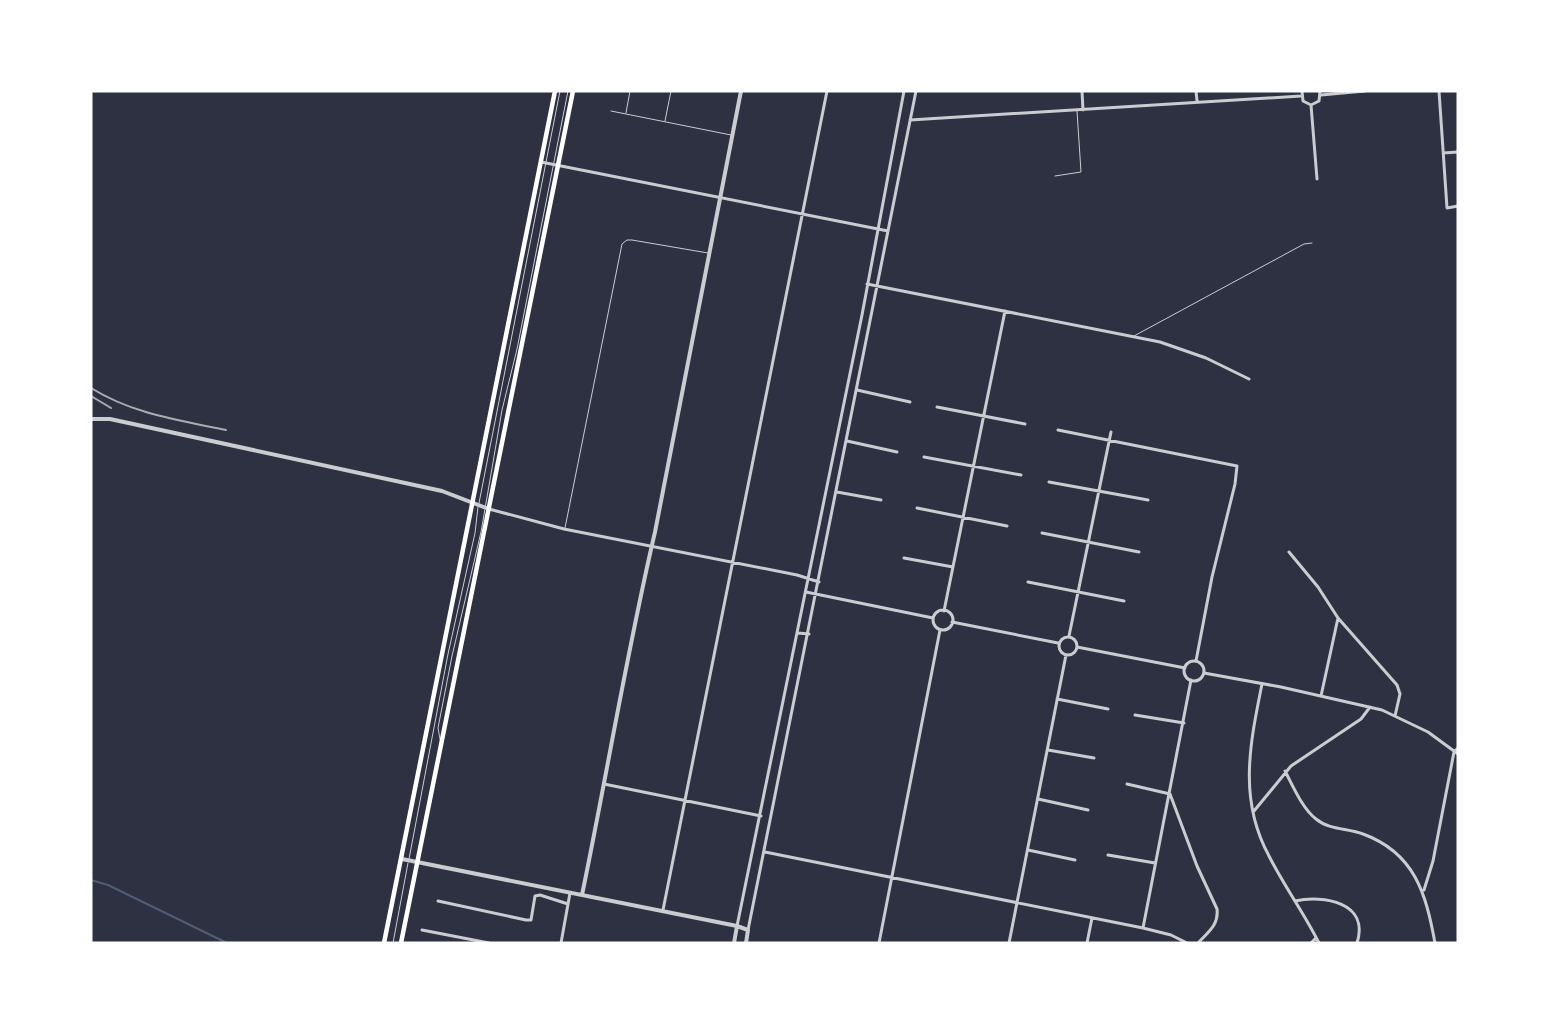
<svg xmlns="http://www.w3.org/2000/svg" width="1549" height="1034" font-family="'Open Sans',sans-serif">
	<rect width="100%" height="100%" fill="#2d3142"/>
	<g fill="none" stroke-linecap="round" stroke-linejoin="round">
		<!-- stream -->
		<path stroke="#4f5d75" stroke-width="2" d="M91,880l17,5 119,58"/>
		<!-- service -->
		<path stroke="#caccd0" stroke-width="1" d="M611,111l120,24
			M626,113l4,-22
			M665,121l6,-30
			M1055,176l26,-4 -4,-61
			M1134,336l170,-92 8,-1
			M479,503l81,-412
			M565,528l57,-284 5,-4h5l76,13
			M440,739l-2,-11 14,-72 29,-124 21,-122 15,-61 51,-258
			M409,859l39,-205 27,-121 3,-26
			M393,943l15,-80"/>
		<!-- minor -->
		<path stroke="#caccd0" stroke-width="3" d="M1082,91l1,19
			M1196,91l1,10
			M1302,91l1,10 8,4 8,-4 1,-10
			M1439,91l8,117 11,-2
			M1321,95l44,-4
			M1311,105l6,74
			M910,120l391,-24
			M1443,153l15,-1
			M541,162l347,69
			M867,284l293,58 46,16 43,21
			M857,390l53,12
			M937,407l88,17
			M1058,430l179,36 -2,18 -23,93 -16,84
			M847,441l50,11
			M924,457l97,18
			M1049,482l99,18
			M837,492l44,8
			M917,508l90,18
			M489,509l75,20 233,46 22,7
			M1042,533l97,19
			M1289,552l29,35 20,31 59,67 3,9 -5,22
			M904,558l49,9
			M1028,582l96,19
			M806,592l127,26
			M933 620a10 10 0 1 1 20 0a10 10 0 1 1-20 0Z
			M944,611l61,-300
			M952,622l106,21
			M798,633l11,1
			M1069,636l42,-204
			M1059 646a9 9 0 1 1 18 0a9 9 0 1 1-18 0Z
			M1077,647l108,21
			M1184 671a10 10 0 1 1 20 0a10 10 0 1 1-20 0Z
			M1204,673l77,14 101,23 46,22 30,22
			M1262,684c-12,60 -24,115 7,172 15,30 35,57 50,87
			M1321,696l17,-78
			M1057,699l51,10
			M1135,715l49,8
			M1048,750l46,8
			M1285,771c8,15 17,37 31,48 13,11 32,9 47,15 52,19 63,60 72,109
			M604,784l157,32
			M1127,784l43,10 27,72 20,43c2,16 -9,23 -19,34
			M1038,799l50,11
			M1254,811l37,-45 70,-47 9,-12
			M1028,850l47,10
			M765,852l378,76 28,7 16,8
			M1108,855l47,8
			M1424,890l9,-29 21,-109 4,-4
			M438,901l88,19h5l4,-24 5,-1 28,9
			M1295,901c28,-6 75,1 62,42
			M663,910l164,-819
			M737,926l125,-611 42,-224
			M1143,928l48,-248
			M422,930l67,13
			M748,930l168,-839
			M561,943l9,-50
			M879,943l61,-313
			M1009,943l57,-288
			M1087,943l5,-25
			M1311,943l5,-5"/>
		<!-- tertiary -->
		<path stroke="#caccd0" stroke-width="4" d="M91,419h19l332,72 47,18
			M402,859l335,67 11,4 -2,13
			M582,895c25,-121 45,-244 73,-363l86,-441
			M734,943l3,-17"/>
		<!-- secondary -->
		<path stroke="#fff" stroke-width="4.5" d="M384,943l171,-852
			M401,943l172,-852"/>
		<!-- rail -->
		<path stroke="#abadb3" stroke-width="2" d="M91,388c42,26 87,32 135,42
			M91,396l20,12"/>
	</g>
	<!-- border -->
	<rect width="1549" height="1034" fill="none" stroke="#ffffff" stroke-width="185"/>
</svg>
